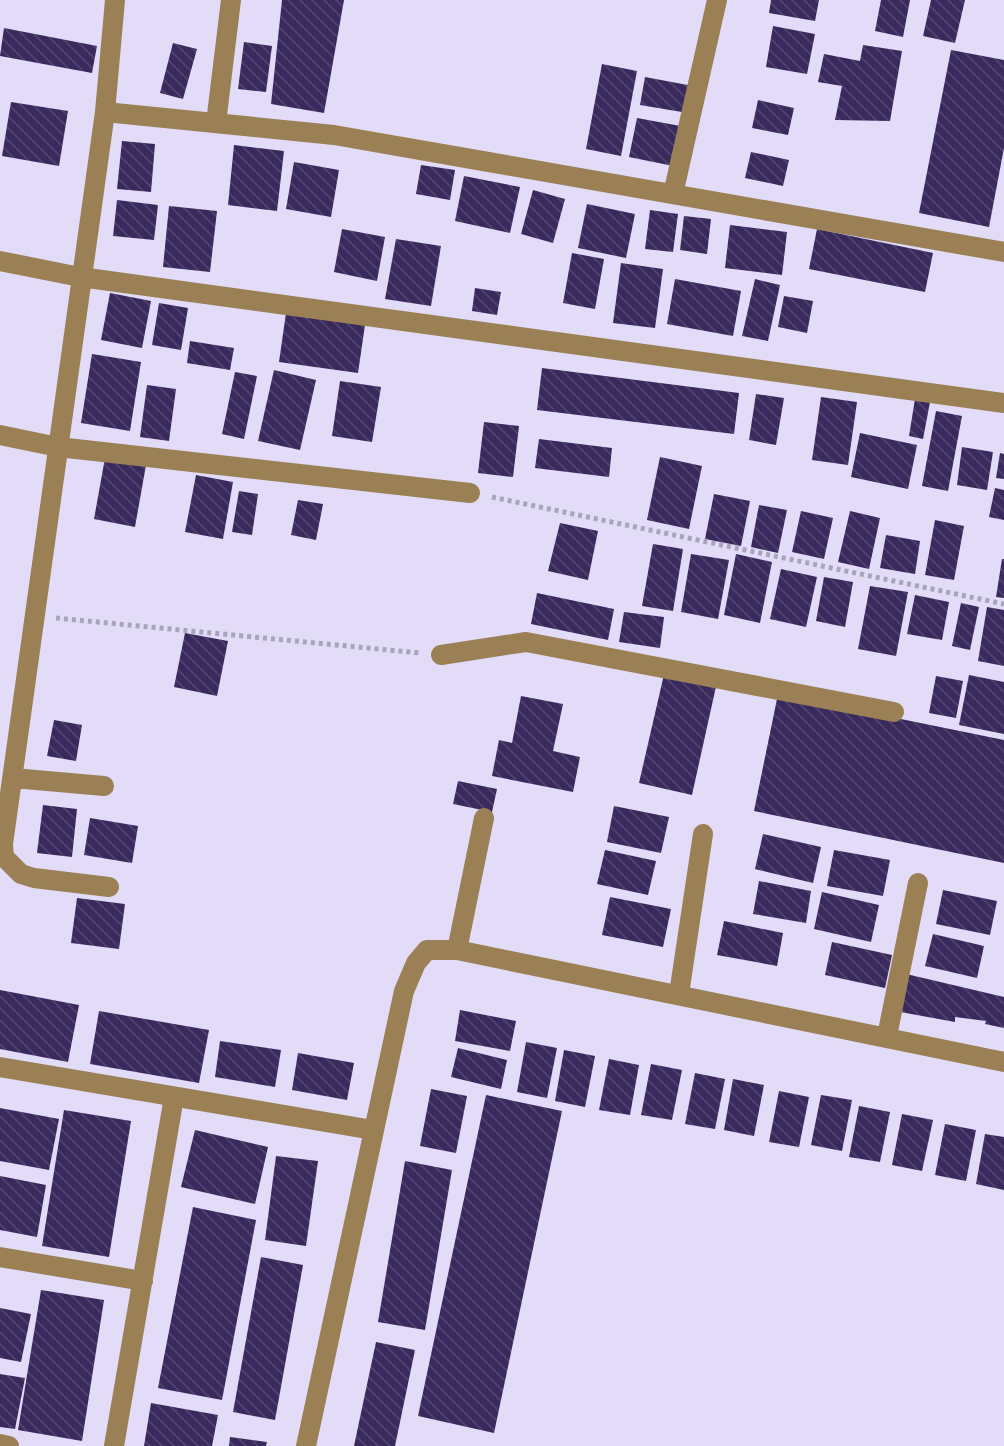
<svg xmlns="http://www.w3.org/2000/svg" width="1004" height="1446" font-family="'Titillium Web',sans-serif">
	<defs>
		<pattern id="building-back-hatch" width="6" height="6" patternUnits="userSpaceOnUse" patternTransform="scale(2)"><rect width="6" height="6" fill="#39295d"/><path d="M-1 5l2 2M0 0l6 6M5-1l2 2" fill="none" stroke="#4d406c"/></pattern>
	</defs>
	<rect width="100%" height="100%" fill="#e2dcf9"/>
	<!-- building -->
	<path fill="url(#building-back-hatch)" d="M282,0h62l-20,113 -53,-9z
		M771,0h48l-4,21 -46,-8z
		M881,0h29l-7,37 -28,-6z
		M931,0h34l-10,43 -32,-7z
		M773,26l42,8 -8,40 -41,-7z
		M4,28l93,18 -5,27 -92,-17z
		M244,42l28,4 -6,46 -28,-3z
		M173,43l24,6 -14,50 -23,-6z
		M863,45l39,6 -12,70 -55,-1 7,-34 -24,-4 6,-28 36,7z
		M951,50l53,10v88l-15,79 -70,-14z
		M602,64l35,7 -16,85 -35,-7z
		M645,77l48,9 -5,27 -48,-8z
		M758,100l36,8 -6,27 -36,-7z
		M11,102l57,9 -9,55 -57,-10z
		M637,118l49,9 -8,40 -49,-10z
		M122,141l33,3 -4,48 -34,-3z
		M234,145l50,6 -7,60 -49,-6z
		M751,152l38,8 -6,26 -38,-8z
		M294,162l45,8 -8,47 -45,-8z
		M421,165l34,5 -5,30 -34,-6z
		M464,176l56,11 -10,46 -55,-12z
		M533,190l32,9 -12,44 -32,-9z
		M117,200l41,5 -4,35 -41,-4z
		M587,204l48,10 -9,44 -48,-10z
		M169,206l48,5 -7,61 -47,-5z
		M650,210l28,4 -5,38 -28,-3z
		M684,216l27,3 -4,35 -27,-4z
		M730,225l57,7 -5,43 -57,-7z
		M342,229l43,8 -8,44 -43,-9z
		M817,229l116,24 -8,39 -116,-23z
		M396,239l45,7 -10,60 -46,-7z
		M572,253l32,6 -9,50 -32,-6z
		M621,263l42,6 -8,59 -42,-5z
		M675,279l66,12 -8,45 -66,-12z
		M755,279l25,6 -12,56 -26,-5z
		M475,288l26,4 -4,23 -25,-4z
		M110,293l41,8 -9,47 -41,-8z
		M784,296l29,5 -6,32 -29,-6z
		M159,303l29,5 -7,42 -29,-5z
		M286,313l79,12 -7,48 -79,-11z
		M190,341l44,7 -4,22 -43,-7z
		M92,354l49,8 -11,69 -49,-8z
		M542,368l197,25 -5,41 -197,-24z
		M274,370l42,10 -16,70 -42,-9z
		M235,372l22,4 -13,63 -22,-5z
		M340,381l41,6 -9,55 -40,-6z
		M147,385l29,4 -7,52 -29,-4z
		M756,394l28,4 -8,47 -27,-5z
		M821,397l36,5 -9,63 -36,-5z
		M915,399l15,3 -7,37 -14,-3z
		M936,411l26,5 -14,75 -26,-5z
		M484,422l35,4 -6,51 -35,-4z
		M860,433l57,12 -9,44 -57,-12z
		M539,439l73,9 -3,29 -74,-9z
		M962,447l31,5 -6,38 -30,-5z
		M1000,453l4,1v25l-8,-1z
		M660,457l42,9 -13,63 -42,-9z
		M105,458l41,7 -11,62 -41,-8z
		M196,475l37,7 -10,57 -38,-7z
		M995,488l9,2v30l-15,-3z
		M239,491l19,3 -6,41 -20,-3z
		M714,494l36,7 -9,45 -36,-7z
		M298,500l25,4 -7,36 -25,-5z
		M759,505l28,5 -9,43 -27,-6z
		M801,511l32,7 -9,41 -32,-7z
		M850,511l30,7 -11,51 -31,-7z
		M935,520l29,6 -10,54 -29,-5z
		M560,523l38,8 -10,49 -40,-9z
		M886,535l34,6 -5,33 -35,-6z
		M653,544l30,5 -10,62 -31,-5z
		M691,554l38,6 -11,59 -37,-7z
		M736,554l36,8 -12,61 -36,-8z
		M1002,559h2v39l-8,-1z
		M781,569l36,8 -11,50 -36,-8z
		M824,577l29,5 -8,45 -29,-6z
		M870,586l38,6 -12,64 -38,-7z
		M537,593l77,16 -6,31 -77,-16z
		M915,595l34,7 -7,38 -35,-6z
		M961,603l18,4 -9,43 -18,-4z
		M987,607l17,3v56l-26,-5z
		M624,612l40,5 -4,31 -41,-6z
		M185,633l43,8 -11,55 -43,-9z
		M665,670l52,12 -25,113 -53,-12z
		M969,675l35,7v52l-45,-9z
		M936,676l27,5 -7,37 -27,-5z
		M778,694l226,46v123l-250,-52z
		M521,696l42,8 -10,47 27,6 -7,35 -81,-16 7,-36 13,3z
		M54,720l28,5 -6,36 -29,-5z
		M458,781l39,8 -5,23 -39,-8z
		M43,805l34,4 -5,48 -35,-4z
		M614,806l55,11 -8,36 -54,-11z
		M90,818l48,8 -6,37 -48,-8z
		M763,834l58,13 -8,36 -58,-14z
		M605,850l51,11 -8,34 -51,-11z
		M834,850l56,10 -7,36 -56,-10z
		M759,881l52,10 -5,32 -53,-9z
		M943,890l54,11 -7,34 -54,-11z
		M822,892l57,13 -8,37 -57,-13z
		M610,897l61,12 -8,38 -61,-12z
		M77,898l48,6 -6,45 -48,-6z
		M724,921l59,12 -6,33 -60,-11z
		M933,934l51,12 -7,32 -52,-12z
		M832,942l60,13 -7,33 -60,-13z
		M902,973l102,24v31l-19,-4 1,-3 -31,-4v5l-60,-11z
		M0,990l79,15 -11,57 -68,-13z
		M460,1010l56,11 -6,30 -55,-10z
		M99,1011l110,19 -10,53 -109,-19z
		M220,1041l61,9 -6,37 -60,-10z
		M526,1042l31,6 -10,50 -30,-6z
		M458,1048l49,12 -6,29 -50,-12z
		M564,1050l31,6 -10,51 -30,-6z
		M298,1053l56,10 -7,37 -55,-10z
		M609,1059l30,6 -9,50 -31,-5z
		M651,1064l31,6 -10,50 -31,-5z
		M695,1073l30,6 -10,50 -30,-5z
		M733,1079l31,6 -10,51 -30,-6z
		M431,1089l36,7 -11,57 -36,-7z
		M779,1091l30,6 -10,50 -30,-5z
		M486,1095l76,16 -68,322 -76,-17z
		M821,1095l31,5 -10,51 -31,-6z
		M859,1106l31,6 -10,50 -31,-5z
		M0,1108l59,11 -10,51 -49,-9z
		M64,1110l67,11 -22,136 -67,-11z
		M902,1114l31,6 -11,51 -30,-6z
		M945,1124l31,6 -10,51 -31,-6z
		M195,1130l73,17 -13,57 -74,-17z
		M985,1134l19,3v53l-28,-6z
		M276,1156l42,5 -12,85 -41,-6z
		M405,1161l47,9 -27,160 -47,-8z
		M0,1176l46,9 -9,52 -37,-7z
		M193,1207l63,13 -34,180 -64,-12z
		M261,1257l42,8 -28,155 -42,-8z
		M41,1290l63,10 -22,141 -64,-11z
		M0,1308l31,6 -10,48 -21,-4z
		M376,1342l39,8 -20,96h-41z
		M0,1374l25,4 -10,51 -15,-2z
		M151,1403l67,12 -6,31h-68z
		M230,1437l37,5 -1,4h-37z"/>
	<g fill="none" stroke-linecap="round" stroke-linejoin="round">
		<!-- path -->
		<path stroke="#a9a4bc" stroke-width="5" stroke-dasharray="4 4" stroke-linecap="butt" d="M492,497l512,107
			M56,618l364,35"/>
		<!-- minor -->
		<path stroke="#9b8056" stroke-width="20" d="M105,112l229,23 670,117
			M216,123l15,-123
			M673,194l44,-194
			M0,261l80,16 924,126
			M0,435l58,12 412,46
			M441,655l85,-13 368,70
			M13,778l91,8
			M109,887l-75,-9 -13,-4 -17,-17 -1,-13 102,-732 10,-112
			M457,950l27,-132
			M679,994l24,-160
			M887,1036l31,-153
			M0,1067l373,63
			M0,1257l143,24
			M0,1444l9,2
			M114,1446l60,-349
			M306,1446l98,-455 12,-28 11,-13h30l547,112"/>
	</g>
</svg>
